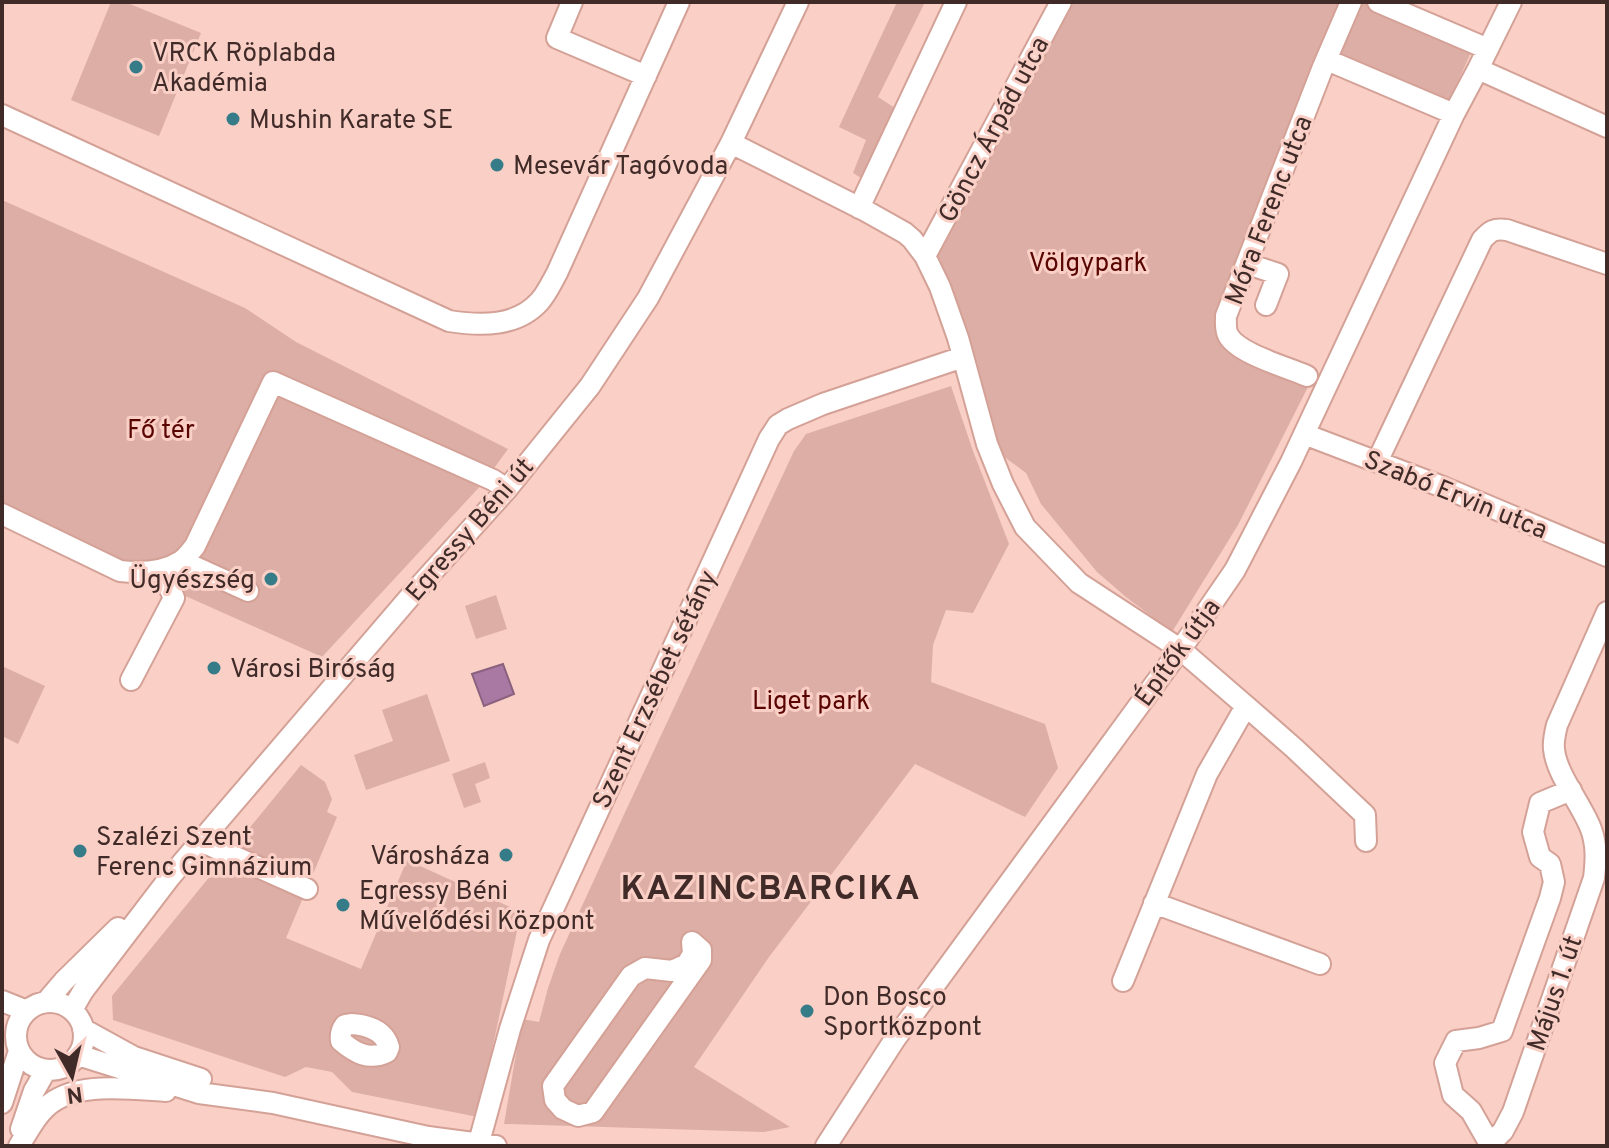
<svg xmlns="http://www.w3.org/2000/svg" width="1609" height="1148" font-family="Overpass,sans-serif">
	<rect width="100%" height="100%" fill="#f9cfc6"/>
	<!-- green -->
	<path fill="#ddaea5" d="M111,2h14l76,31 -42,103 -88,-36z
		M897,2h28l-47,95 20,13 -32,71 -13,-8 13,-33 -27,-13z
		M1067,2h311l97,41 -30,68 -118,-51 -103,273 87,48 -73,144 -66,107 -46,-35 -29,-25 -56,-68 -15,-31 -39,-29 -62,-188z
		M2,200l243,108 51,34 212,107 -24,33 -162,175 -320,-143z
		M951,386l22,65 36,93 -36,69 -27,-3 -13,35 -2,37 114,42 13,44 -33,49 -110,-53 -146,193 -75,110 96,60 -26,5 -260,-8 18,-105 17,3 9,-34 12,-34 67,-146 167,-357 12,-17z
		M496,595l11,34 -31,10 -11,-33z
		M2,666l43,20 -27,58 -16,-8z
		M427,694l23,67 -84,29 -12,-35 39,-14 -11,-31z
		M485,762l5,16 -15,6 6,18 -17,6 -12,-34z
		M301,765l24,17 7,17 -5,13 10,5 -51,121 75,31 46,-109 114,52 -43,205 -126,-25 -20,-20 -26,-5 -21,10 -172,-57 -1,-24z"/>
	<!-- water -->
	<path fill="#a978a3" stroke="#8a617e" stroke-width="2" d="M503,664l11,30 -30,12 -12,-32z"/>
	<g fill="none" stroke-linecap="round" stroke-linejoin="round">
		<defs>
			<path id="minor" d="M572,2l-15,36 89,38
				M1378,2l110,47
				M1327,60l127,54
				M1478,69l129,58
				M2,115l447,206c32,5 68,6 91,-20 7,-8 12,-19 17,-28l122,-271
				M731,143l135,68 39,22 7,6 13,17 15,31 18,51 29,106 16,40 22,43 54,56 101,66 66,57 -39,68 -84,207
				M859,208l97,-206
				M925,256l136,-254
				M1248,264l30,10 -12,31
				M1307,376c-20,-9 -69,-22 -79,-41 -3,-6 -2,-12 -2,-19l97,-249 28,-65
				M1304,434l139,53 164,69
				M1377,462l105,-222c8,-9 12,-12 25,-10l100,34
				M2,514l118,57c20,2 43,2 61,-10 5,-3 10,-10 14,-15l78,-164 220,98 14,9
				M182,561l66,30
				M131,680l43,-82 -13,-28
				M1246,706l48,42 71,67 1,26
				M200,841l107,48
				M1154,903l166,61
				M692,942l9,8v10l-108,152 -15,4 -15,-7 -8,-9 -2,-14 78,-110 14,-8 27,3 15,-7 6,-10z
				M2,1001l25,10
				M16 1036a34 34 0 1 1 68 0a34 34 0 1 1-68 0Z
				M46,1002l18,-21 54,-53
				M72,1010l11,-19 87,-114 245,-286 92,-102 83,-103 58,-88 83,-155 67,-141
				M351,1024c17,1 33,6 38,23l-2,5c-18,9 -32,1 -46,-11 -1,-7 0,-11 4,-16z
				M83,1029l51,28 67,22
				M78,1055l121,38 74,10 155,34 68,9
				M2,1103l17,-52
				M21,1129l13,-38 12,-21
				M19,1146c10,-16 19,-35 35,-45 28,-19 80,-12 112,-10
				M478,1146l32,-117 29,-89 230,-501 9,-14 10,-6 35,-15 140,-47
				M826,1146l69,-107 292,-399 48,-70 56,-108 163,-348 24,-45 33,-67
				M1488,1146l15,-15 10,-19 81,-234c2,-17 3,-33 -3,-49 -9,-24 -35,-55 -37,-80 -1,-8 1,-16 3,-24l50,-113
				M1491,1146l-20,-35 -18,-16 -8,-32 11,-22 23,-3 23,-7 48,-133 4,-16 -4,-18 -10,-7 -7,-25 7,-29 31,-13"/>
		</defs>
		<!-- minor casing -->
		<use href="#minor" stroke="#d4a197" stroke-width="24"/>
		<!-- minor -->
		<use href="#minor" stroke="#fff" stroke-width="20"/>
	</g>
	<!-- markers -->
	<g fill="#367c88" stroke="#f9cfc6" stroke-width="3">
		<circle cx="136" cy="67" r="8"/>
		<circle cx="233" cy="119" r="8"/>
		<circle cx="497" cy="165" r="8"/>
		<circle cx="271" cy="579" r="8"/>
		<circle cx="214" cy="668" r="8"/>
		<circle cx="80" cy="851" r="8"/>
		<circle cx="506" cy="855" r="8"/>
		<circle cx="343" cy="905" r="8"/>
		<circle cx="807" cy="1011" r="8"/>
	</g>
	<g text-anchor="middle" stroke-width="6" stroke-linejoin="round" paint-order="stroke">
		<!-- poi labels -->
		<g font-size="26" fill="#402b28" stroke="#f9cfc6" text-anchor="start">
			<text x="152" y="61">VRCK Röplabda<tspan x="152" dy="30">Akadémia</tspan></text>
			<text x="249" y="128">Mushin Karate SE</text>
			<text x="513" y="174">Mesevár Tagóvoda</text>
			<text x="255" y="588" text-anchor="end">Ügyészség</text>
			<text x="230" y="677">Városi Biróság</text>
			<text x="96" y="845">Szalézi Szent<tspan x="96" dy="30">Ferenc Gimnázium</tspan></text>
			<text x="490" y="864" text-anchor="end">Városháza</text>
			<text x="359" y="899">Egressy Béni<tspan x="359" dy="30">Művelődési Központ</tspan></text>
			<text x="823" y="1005">Don Bosco<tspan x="823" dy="30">Sportközpont</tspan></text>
		</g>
		<!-- street labels -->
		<g font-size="26" fill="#402b28" stroke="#f9cfc6">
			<text transform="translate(993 129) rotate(-62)" y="9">Göncz Árpád utca</text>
			<text transform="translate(1268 210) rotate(-69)" y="9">Móra Ferenc utca</text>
			<text transform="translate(1456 494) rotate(22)" y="9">Szabó Ervin utca</text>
			<text transform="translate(469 529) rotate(-49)" y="9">Egressy Béni út</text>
			<text transform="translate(1177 652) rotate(-54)" y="9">Építők útja</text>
			<text transform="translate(654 689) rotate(-65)" y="9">Szent Erzsébet sétány</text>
			<text transform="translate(1554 993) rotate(-71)" y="9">Május 1. út</text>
		</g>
		<!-- park labels -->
		<g font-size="26" fill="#590400" stroke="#f9cfc6">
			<text x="1088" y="271">Völgypark</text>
			<text x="161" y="438">Fő tér</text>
			<text x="811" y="709">Liget park</text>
		</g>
		<!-- district labels -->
		<g font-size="34" font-weight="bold" letter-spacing="2" fill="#402b28" stroke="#f9cfc6">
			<text x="771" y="899">KAZINCBARCIKA</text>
		</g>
	</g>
	<!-- border -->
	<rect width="1609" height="1148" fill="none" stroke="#402b28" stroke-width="8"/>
	<!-- north arrow -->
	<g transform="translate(72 1076) rotate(172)" stroke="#f9cfc6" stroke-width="6" paint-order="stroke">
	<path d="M0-6L14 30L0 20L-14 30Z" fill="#402b28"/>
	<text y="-12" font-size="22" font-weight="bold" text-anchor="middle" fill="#402b28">N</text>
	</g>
</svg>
